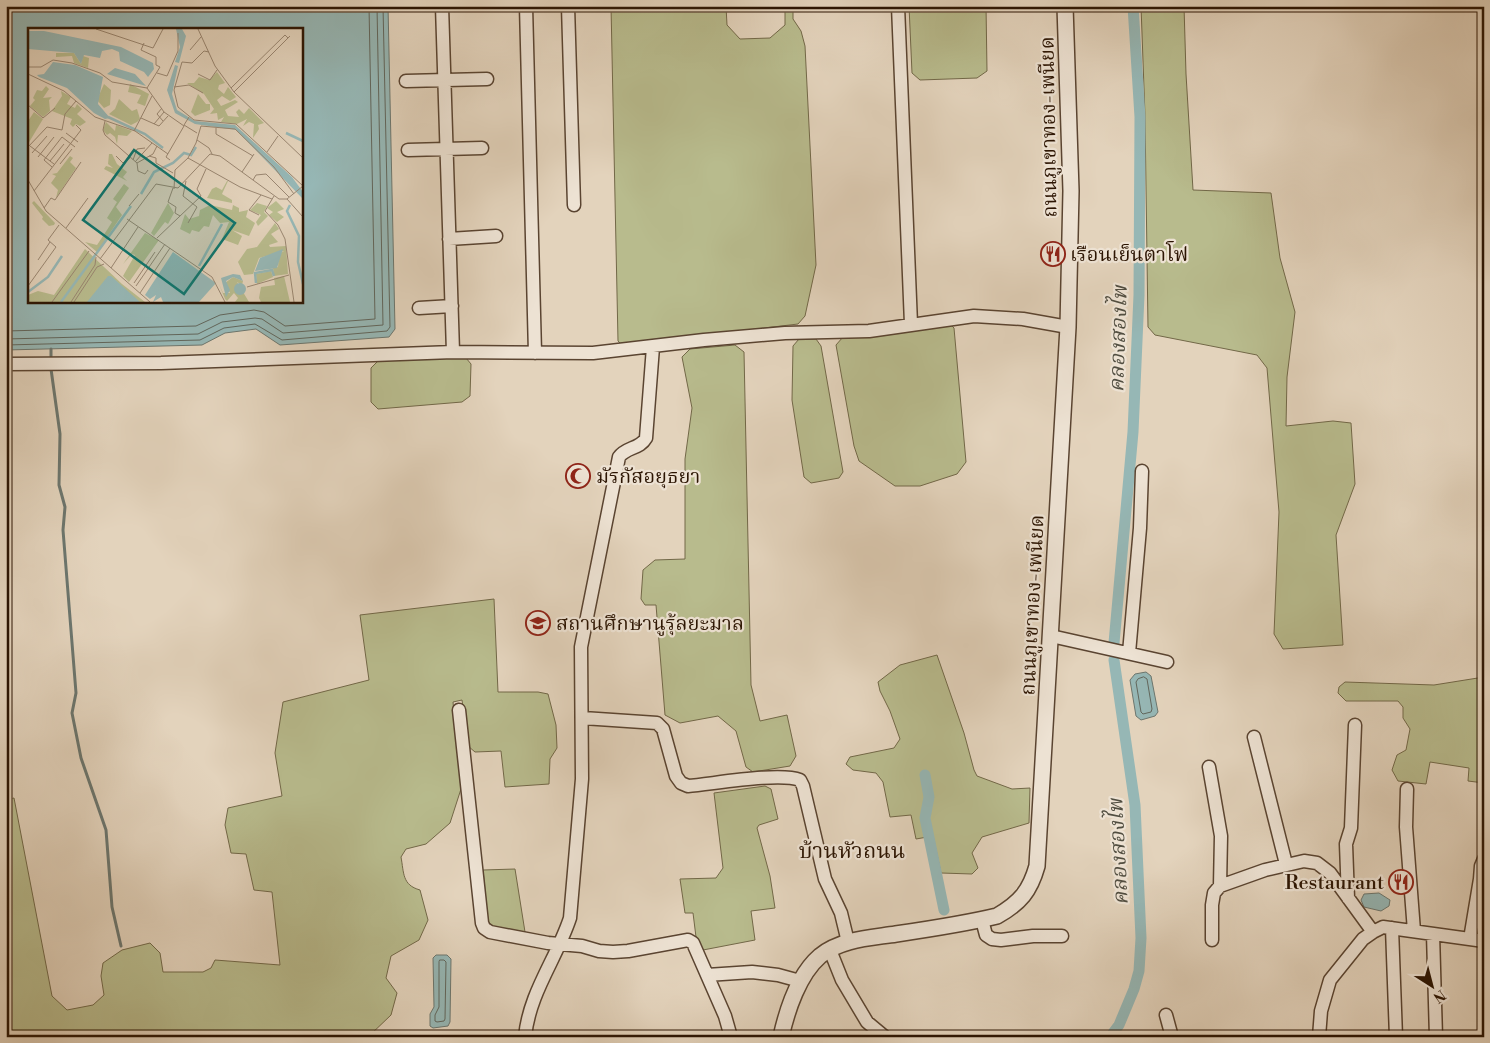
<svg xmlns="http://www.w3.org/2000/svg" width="1490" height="1043" font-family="'Libre Bodoni','Noto Serif Thai',serif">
	<rect width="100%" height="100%" fill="#e3d3bc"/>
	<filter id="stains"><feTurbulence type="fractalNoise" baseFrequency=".004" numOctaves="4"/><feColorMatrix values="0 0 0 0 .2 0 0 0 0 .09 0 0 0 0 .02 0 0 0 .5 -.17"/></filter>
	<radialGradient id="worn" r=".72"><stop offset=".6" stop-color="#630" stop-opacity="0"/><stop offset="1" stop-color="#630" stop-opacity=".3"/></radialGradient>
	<!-- green -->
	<path fill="#b8bb8d" stroke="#726848" d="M611,6h115l1,19 13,14 30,-1 15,-13v-19h8v13l8,12 4,15 11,219 -11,51 -7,8 -176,21 -4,-4z
		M909,6h77l1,65 -10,7 -57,2 -8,-7z
		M1141,6h43l2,68 7,116 78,3 9,65 15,54 -8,65 -1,49 47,-5 18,2 4,61 -19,51 7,110 -60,4 -9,-15 5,-122 -12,-144 -10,-13 -102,-20 -7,-8 -3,-211z
		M950,324l4,4 12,134 -9,12 -37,12h-25l-36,-25 -5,-15 -18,-101 7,-8z
		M799,339h17l5,7 22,126 -4,6 -28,5 -7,-6 -12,-77 1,-54z
		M735,345l9,7 7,333 9,36 27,-6 9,41 -6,10 -37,6 -7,-5 -10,-36 -18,-15 -38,7 -15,-8 -9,-110h-11l-4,-6 2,-29 12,-10 30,-1v-100l7,-51 -10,-51 8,-8z
		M466,358l5,6 -1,32 -8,6 -84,7 -7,-7v-34l8,-8z
		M494,599l4,93h40l10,2 8,31 1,23 -7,11 -1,25 -44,3 -4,-36 -26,1 -7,-6 -6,-46 -9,2 8,87 -11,34 -24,21 -20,5 -5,8c3,16 1,28 19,33l8,30 -9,20 -28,16 -5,22 11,15 -6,22 -23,22h-362v-237l8,-2 38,198 15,14 26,-5 11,-10 -3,-19 2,-13 19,-13 28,-7 10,10 3,19h40l8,-4 4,-8 65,5 -8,-73 -18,-2 -8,-36 -15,-1 -6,-28 3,-17 54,-12 -7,-43 8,-51 86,-22 -9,-65z
		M937,655l27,78 10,37 3,6 35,13 18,-1 -1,35 -47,14 -10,16 6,15 -6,6 -31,-1 -8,-37 -17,3 -5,-24 -21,2 -7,-35 -7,-9 -23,-3 -7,-6 4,-7 44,-9 6,-9 -10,-28 -10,-20 -2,-9 22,-17z
		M1484,677v106l-16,-2 1,-13 -39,-6 -4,22 -28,-3 -6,-11 5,-15 9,-5 4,-21 -7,-11v-11l-5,-6h-52l-8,-8 1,-6 6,-5 89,3z
		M765,786l6,3 7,30 -19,6 -2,3 13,48 5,32 -24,3 4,29 -52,10 -7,-13 -3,-24h-8l-5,-34 36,-1 7,-10 -9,-75z
		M515,869l10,63 -31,-4 -6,-7 -5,-51z"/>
	<!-- water -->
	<path fill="#96b7b5" stroke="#6c766e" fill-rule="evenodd" d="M6,6h382l7,323 -6,8 -109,8 -24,-16 -31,4 -23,12 -196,5zM29,29h272v272h-272z
		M1146,672l5,4 7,36 -3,4 -14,4 -5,-4 -6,-36 5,-6z
		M1379,893l11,7 -1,6 -8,5 -17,-4 -3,-7 3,-6z
		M436,955h11l4,4 -1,63 -2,4 -15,2 -3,-2v-12l4,-7 -1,-49z"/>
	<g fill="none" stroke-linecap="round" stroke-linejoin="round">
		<!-- shore -->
		<path stroke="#61665c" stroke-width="1" d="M6,331l190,-5 24,-11 34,-5 10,2 21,14 90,-7 -6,-313
			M6,339l192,-5 24,-12 33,-4 7,1 21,14 100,-8 -6,-319
			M6,345l194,-5 24,-12 31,-4 27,16 105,-9 3,-4 -7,-321
			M1144,677l3,2 5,30 -1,3 -8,2 -2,-2 -5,-30 2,-3z
			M440,960h4l2,2 -1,57 -1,2 -7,1 -2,-1v-6l4,-8v-45z"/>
		<!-- stream -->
		<path stroke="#6c766e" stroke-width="3" d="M51,349v7
			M51,369l9,65 -1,51 6,22 -2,23 13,163 -4,20 9,45 25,72 6,77 9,39"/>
		<!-- canal -->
		<path stroke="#96b7b5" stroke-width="11" d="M1114,643l19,-211 6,-137 1,-178 -7,-111
			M925,775l4,22 -4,21 19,92
			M1110,1037l9,-12 15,-36 5,-18 2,-33 -6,-133 -21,-145"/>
		<defs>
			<path id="minor" d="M442,6l11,346
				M526,6l9,347
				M568,6l6,199
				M898,6l13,318
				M406,81l81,-2
				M408,150l74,-2
				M449,239l47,-3
				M419,308l33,-2
				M6,364l155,-1 292,-11 140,1 111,-13 81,-7 84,-2 105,-15 49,3 45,8
				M1051,636l116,26
				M1129,653l11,-125 2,-57
				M459,710l23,213 2,5 6,4 58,11 34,3 17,5 14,1 15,-1 60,-11 5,3 32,73 6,21
				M583,718l74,5 6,6 13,47 5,7 7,3c25,-2 91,-14 112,-6l3,6 22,93 16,34 7,29
				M1254,737l32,127
				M1209,767l12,69 -1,50
				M1407,789l-1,38 8,104
				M1348,898l-2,-54 5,-16 4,-103
				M982,920l4,15 6,4 9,1 32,-4h29
				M1392,928l4,109
				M1433,934l3,103
				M1470,939l10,-60 1,-13 3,-7
				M1212,940v-35l2,-12 6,-7 45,-16 39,-9 13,2 13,10 43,59
				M830,950l12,30 25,42 18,15
				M707,975l45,-3 26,3 22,6
				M1166,1015l6,22
				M525,1037c4,-44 32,-79 45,-119l12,-139 -1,-132 38,-190c7,-10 21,-8 27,-19l7,-91
				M1319,1037l2,-26 9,-31 33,-41 10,-7 10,-5 101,14"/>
			<path id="tertiary" d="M781,1037c6,-27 18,-63 39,-81 21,-17 51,-18 76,-22 34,-5 68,-10 101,-18 23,-13 33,-25 40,-50l31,-539 3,-136 -6,-185"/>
		</defs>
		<!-- minor casing -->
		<use href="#minor" stroke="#5a4431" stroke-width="15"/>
		<!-- tertiary casing -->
		<use href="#tertiary" stroke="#5a4431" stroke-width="18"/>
		<!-- minor -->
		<use href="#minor" stroke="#ede2d3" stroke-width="12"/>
		<!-- tertiary -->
		<use href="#tertiary" stroke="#ede2d3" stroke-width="15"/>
	</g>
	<!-- icons -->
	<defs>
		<symbol id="restaurant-ring" viewBox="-11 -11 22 22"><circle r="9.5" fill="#ede2d3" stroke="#8f2418" stroke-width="1.5"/><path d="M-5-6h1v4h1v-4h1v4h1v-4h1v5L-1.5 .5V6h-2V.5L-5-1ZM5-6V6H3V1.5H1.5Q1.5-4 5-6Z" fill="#8f2418"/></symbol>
		<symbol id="mosque-ring" viewBox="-11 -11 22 22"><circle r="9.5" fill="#ede2d3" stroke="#8f2418" stroke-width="1.5"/><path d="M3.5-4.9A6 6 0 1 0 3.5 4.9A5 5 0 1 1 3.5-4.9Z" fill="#8f2418"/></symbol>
		<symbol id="school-ring" viewBox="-11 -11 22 22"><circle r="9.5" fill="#ede2d3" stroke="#8f2418" stroke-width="1.5"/><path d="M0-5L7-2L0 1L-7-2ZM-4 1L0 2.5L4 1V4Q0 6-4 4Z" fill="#8f2418"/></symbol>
	</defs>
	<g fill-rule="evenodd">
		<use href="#restaurant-ring" x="1039" y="240" width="28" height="28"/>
		<use href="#mosque-ring" x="564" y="462" width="28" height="28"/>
		<use href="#school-ring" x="524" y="609" width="28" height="28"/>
		<use href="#restaurant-ring" x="1387" y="868" width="28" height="28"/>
	</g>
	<g text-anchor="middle" stroke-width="4.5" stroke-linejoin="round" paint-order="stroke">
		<!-- street labels -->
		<g font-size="20" fill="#2c1503" stroke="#ede2d3">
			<text transform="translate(1048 127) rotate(-91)" y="7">ถนนภูเขาทอง-เพนียด</text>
			<text transform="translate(1032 605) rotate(-87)" y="7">ถนนภูเขาทอง-เพนียด</text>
		</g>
		<!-- poi labels -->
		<g font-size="20" fill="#2c1503" stroke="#ede2d3" text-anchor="start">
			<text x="1070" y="261">เรือนเย็นตาโฟ</text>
			<text x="596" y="483">มัรกัสอยุธยา</text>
			<text x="556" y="630">สถานศึกษานูรุ้ลยะมาล</text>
			<text x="1384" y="889" text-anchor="end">Restaurant</text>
		</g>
		<!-- water labels -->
		<g font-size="21" font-style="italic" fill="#514e41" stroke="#ede2d3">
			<text transform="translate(1118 339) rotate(-88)" y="7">คลองสองไพ</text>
			<text transform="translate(1118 852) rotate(-93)" y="7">คลองสองไพ</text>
		</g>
		<!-- quarter labels -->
		<g font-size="22" fill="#2c1503" stroke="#ede2d3">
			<text x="852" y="858">บ้านหัวถนน</text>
		</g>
	</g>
	<!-- overview -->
	<g transform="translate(28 28)">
		<rect width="275" height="275" fill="#e3d3bc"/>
		<path d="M28,25h18l7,11 2,-8 6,2 -1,10 -14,-5 -2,-7 -16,1zM189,44l8,11 -6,2 -1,4 6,5 4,-7 8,10 -6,4 -8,-5 -5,4 4,6 14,-6 3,2 -13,8 3,6 11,1 -3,-5 3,-3 5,5 5,-6 15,15 -6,2 1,4 -6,9 1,-14 -5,-2 -6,4 4,-7 -10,5 -16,-2 3,-5 -6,3 -1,-7 -7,1 4,-5 -10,-15 -17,-11h7l5,-6 10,3zM76,56l7,6 -1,15 -6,3 -7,-8zM102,56l19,10 -4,12 -8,-3 4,-8 -13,-3zM18,58l3,3 -6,9 9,-1 -3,3 1,11 -7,6 -13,-11 5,-6 -2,-2 4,-8 5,1zM33,63l10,6 -4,7 8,4 2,-4 5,5 -5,5 9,8 -6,4 -4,-2 -3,3 -3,-3 2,-5 -20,-8 10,-15zM170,66l8,10h4v6l-15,6 -4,-4zM91,71l13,12 5,-2 3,10 -3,3 -6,3 -22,-11 6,-5zM6,84l9,7 -15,25v-23zM78,94l9,9 1,-6 16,6 -5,5 -9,-1 -1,9 -2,-7 -5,-4 -3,2 -4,-5zM81,126h3l5,10 10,8 -4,5 4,4 -23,-12 2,-3 7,2 -5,-4zM42,128l3,2 -3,4 6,6 -20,30 2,-8 -7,-7 5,-7 -4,-2 5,-1zM199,153h1l-6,13 10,6v3l-25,-5 5,-9 4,-2 6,3zM96,156l5,4 -13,19 6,8 -25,37 -12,-10 12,3 10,-15 5,-8 -5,-4 10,-16 -4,-3zM6,173l21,22 -1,2 -5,1 -7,-7 1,-2 -11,-14zM248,173l8,8 -7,3 7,5 -7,5 -8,-7 4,-3 -6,-4zM140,175l6,10 -6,11 -3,-2 -11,14 -3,-3zM229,175l10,3 -3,6 4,4 -10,10 -2,-4 5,-7 -11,-5zM182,177l22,5 1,-5 6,3v4l9,-2 -2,7 9,6 -6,13 -17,-6 10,6 -4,9 -16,-6 7,-17 -9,1 -7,-8 -4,12 -5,-1 -5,6 -7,-2 -2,4 -10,-5 5,-15 4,5 10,-3 1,-6zM247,195l4,6 -8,5 7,8 -9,3 1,2 16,-1 2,28 -14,2 -1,-8 5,-1 1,-13 5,-3 -25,7 -6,16 -9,1 -6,-13 9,-13 10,-2zM117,205l14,7 -30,42 -6,-6 12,-21 -3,-1 -9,10zM57,221l37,35 23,18h-117v-7l10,-4 16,4zM243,243l2,6 -16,7 -1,-10zM256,248l6,26h-29l-2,-4 2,-11 14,-2 -1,-7zM205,249l10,4 -1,4 -5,-3 12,20h-14l3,-4 -4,-5 -7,8 -2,-2 -6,-15 4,9h7l-5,-10z" fill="#b8bb8d"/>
		<path d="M148,1h6l4,7 -7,27 -4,-1 5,-15zM0,3h16l77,16 32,16 1,6 -6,8 -4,-5 -24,-11 -1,-9 -7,-3 -10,2 -2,7 -16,-3 -3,9 -7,-11 -46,-4zM25,34l22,3 28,12 -5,27 12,14 -5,1 -11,-6 -27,-25 -28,-11 -2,-2 7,-1zM147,37l3,1 -6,28 5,16 18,11 40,4 57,52 11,15v7l-67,-69 -41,-6 -20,-11 -8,-23zM87,40l20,6 11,12 -39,-12zM255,221l-6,19 -22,3 5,-13zM145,224l43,31 -17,19h-36l-2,-5 -8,5 3,-7 -6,4 -5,-4zM205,246l7,1 3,6 -10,-4 -7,4 4,9 -4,7 -5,-19zM80,248h3l29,26h-53zM206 261a6 6 0 1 1 12 0a6 6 0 1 1-12 0Z" fill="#96b7b5"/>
		<path fill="none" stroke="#96b7b5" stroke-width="2.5" d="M80,89l37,17 18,14M258,105l17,8M113,166l13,-22 19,-9 11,-10 7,2 5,-8M262,177l-3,6 12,25 -1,26 5,22M171,238l23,-42M228,255l-1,-10 17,-3 2,6M0,264l20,-15 14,-21M33,274l70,-96"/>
		<path fill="none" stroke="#9a8772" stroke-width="1" d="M68,1l57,19 10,-19M170,1l17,37 19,26 69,66M162,22l11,-13M181,24l-5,-1 -12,12 -10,-1 -8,28 4,17 16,13 42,4 67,62M0,39h13l12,-7 19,3 28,10 12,9 35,6 13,-21 -4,-2v-8l-15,-7 3,-7M129,45l10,3 11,-25v-18M0,46l36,17 31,26 40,14 33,23M170,46l12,6 7,-10M146,59l15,-2 14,8M119,60l17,24 20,14M203,60l54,-53 3,3M206,64l56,-56M0,77l15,13M134,80l-5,6 6,7M161,89l-5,8 13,8M15,90l12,-10M113,90l18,8 9,-10M77,93l-2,9 2,5 32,28 1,8 7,3 3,-4M126,96l10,-12M188,100v6l37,22M106,103l18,-35M38,105l12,9M169,112l12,8 3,6M168,115l5,-17 34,3 39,38 20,27M2,118l24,18M0,119l19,-20 15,3 3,-16 11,-13M239,124l11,-16M4,125l15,-17M88,128l7,7 7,-5M121,128l7,2v5l17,10M10,129l16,-20M160,130l52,29 32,12M105,132l4,-11 8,-1M142,132l-4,-3 18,-31M22,133l14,-17M107,134l17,-19M109,135l16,-9 4,-8M32,136l12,-15M24,139l-8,-7 18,-23 13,10M214,144l12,-18M0,152l18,31 104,91M225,152l3,-5 10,-1 23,23M158,153l-3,15 14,11 -9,16M145,160l-5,14 8,5 -1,6 5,3M146,161l1,-19 13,-12 8,-15M6,163l47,-61 -5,-5M246,168l-9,15 13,14 7,14 9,63M259,171l16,18M101,178l10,-12M16,180l7,-10 4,2 26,-38M231,187l-10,-5 12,-15M99,191l85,58 13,25M38,200l22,-30M129,210l44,-42 -4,-7 9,-20M72,231l56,-75 22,4 32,-34 10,2 59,43h8l16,-13M10,232l12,-18M83,240l27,-41M106,255l21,-31M0,258l28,-39 -8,-7 11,-15M108,258l29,-42M219,259l42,-12M112,265l30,-45M24,274l37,-51M43,274l24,-37 1,-8M46,274l23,-35 7,-3"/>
		<path fill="#0f766e" fill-opacity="0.15" stroke="#0f766e" stroke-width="2.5" d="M106,122l101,73 -51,71 -101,-74z"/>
		<rect width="275" height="275" fill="none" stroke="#2c1503" stroke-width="2.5"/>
	</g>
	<!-- margin -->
	<rect width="1490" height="1043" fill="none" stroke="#e3d3bc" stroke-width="25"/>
	<rect x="8" y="8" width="1475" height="1028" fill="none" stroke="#2c1503" stroke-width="2.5"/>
	<rect x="12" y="12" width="1465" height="1018" fill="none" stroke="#2c1503"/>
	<!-- north arrow -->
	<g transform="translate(1432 986) rotate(144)" stroke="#ede2d3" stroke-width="4" paint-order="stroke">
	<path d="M0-4L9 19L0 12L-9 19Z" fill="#2c1503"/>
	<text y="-8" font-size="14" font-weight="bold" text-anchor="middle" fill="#2c1503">N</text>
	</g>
	<rect width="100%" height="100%" filter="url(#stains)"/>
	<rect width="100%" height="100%" fill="url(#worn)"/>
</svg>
